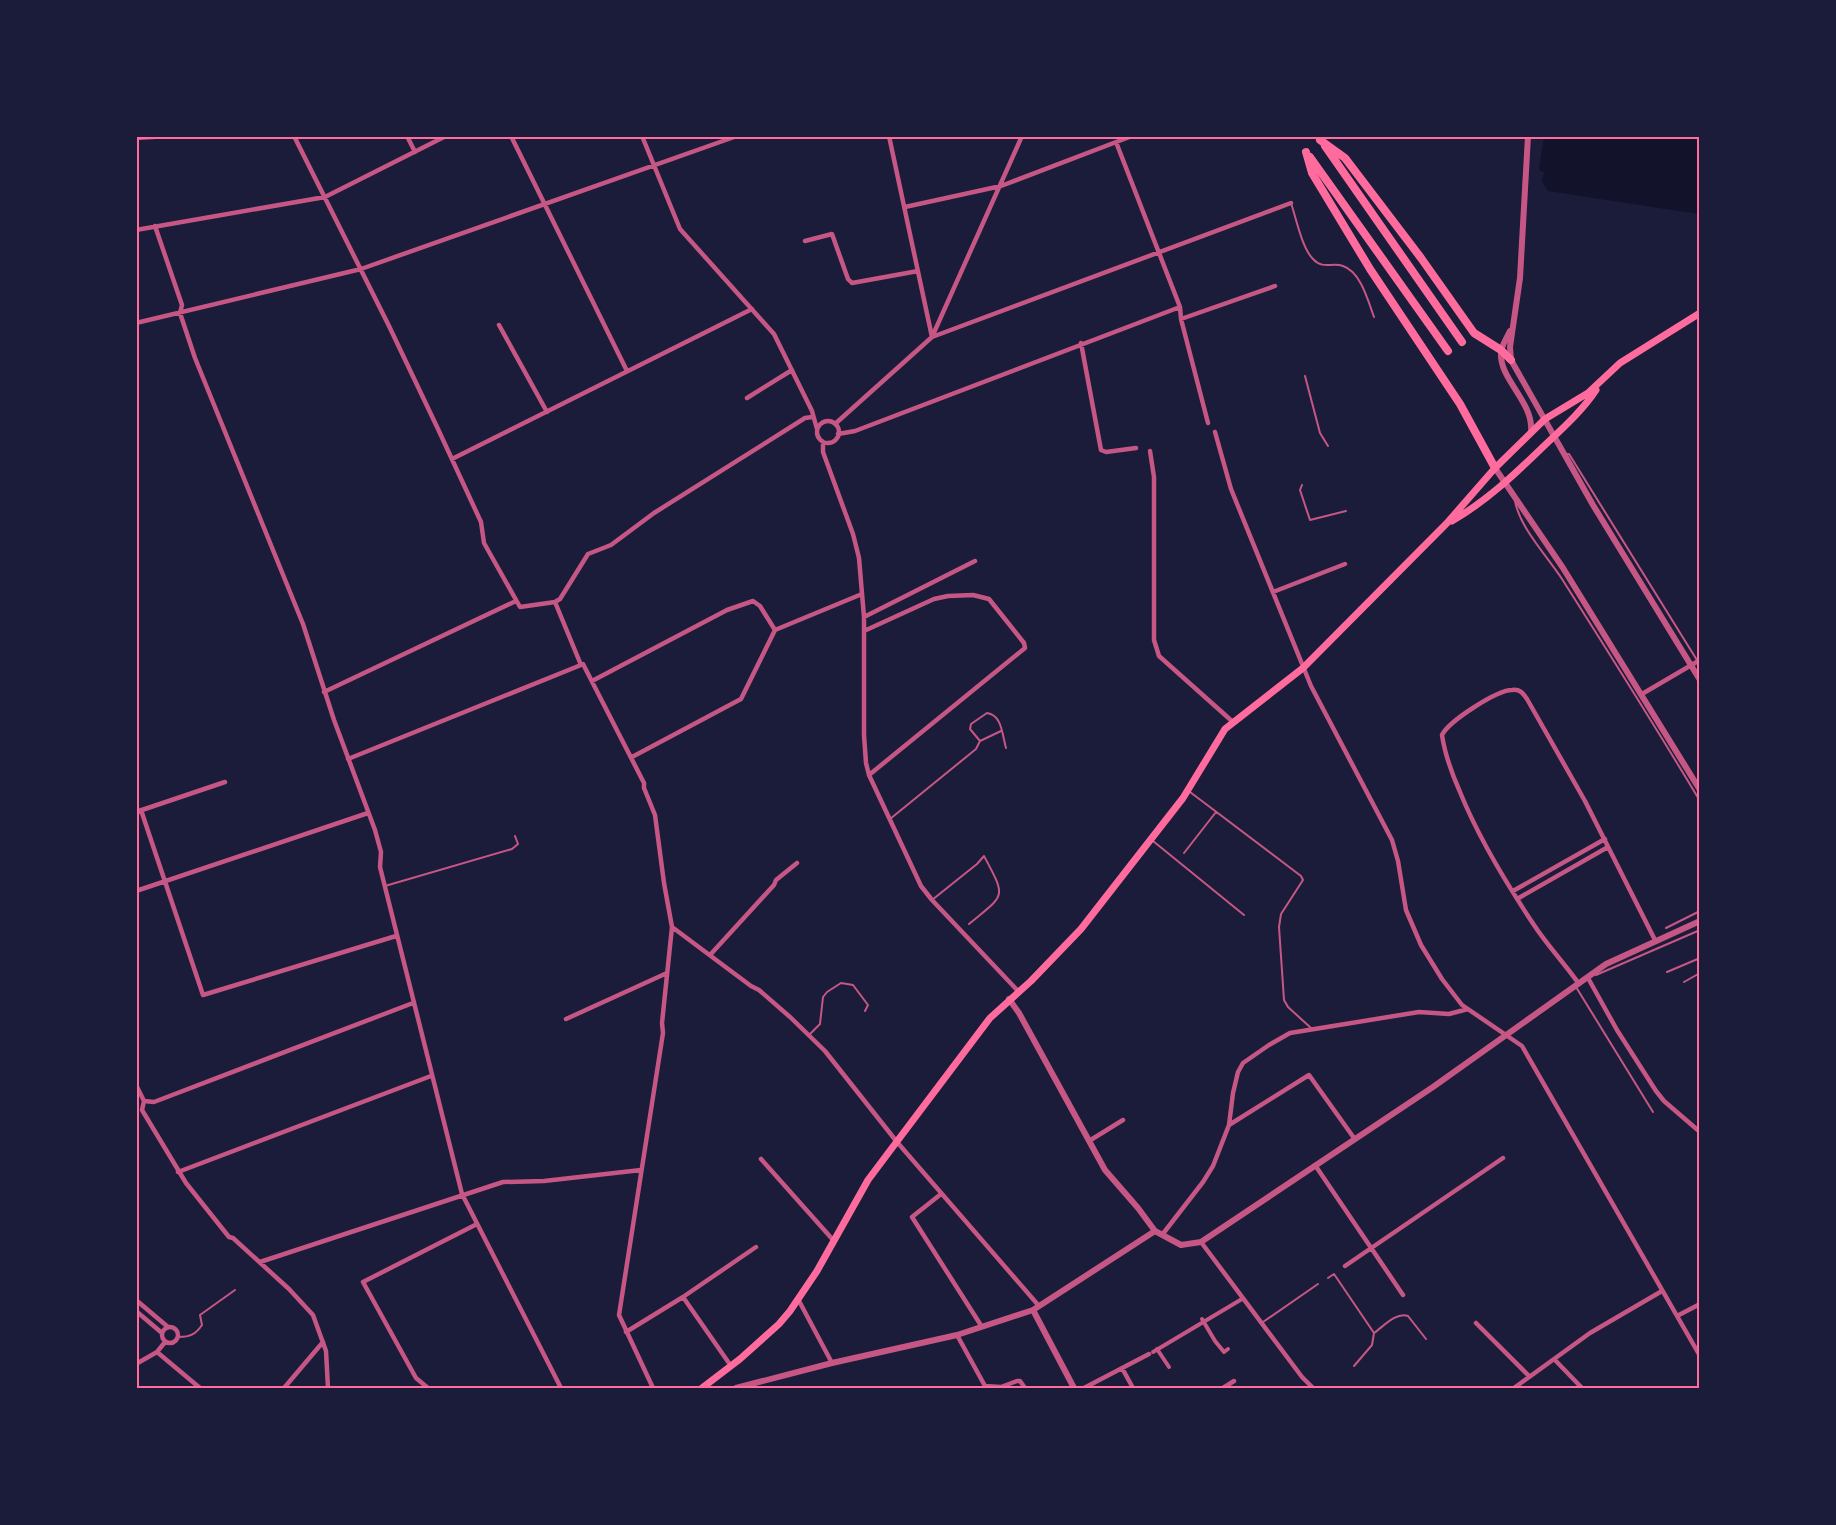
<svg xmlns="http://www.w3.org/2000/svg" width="1836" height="1525" font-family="'Noto Serif',serif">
	<rect width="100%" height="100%" fill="#1b1b3a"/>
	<!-- water -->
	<path fill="#12122b" d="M1544,137h155v77l-151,-23 -6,-10 2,-9 -5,-2z"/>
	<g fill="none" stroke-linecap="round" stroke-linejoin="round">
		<!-- service -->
		<path stroke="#c65784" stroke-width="2" d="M1291,203c5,15 11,45 22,56 10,11 19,3 30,7 18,6 25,35 31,51
			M1305,376l15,57 8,13
			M1565,454h4l131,211
			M1302,485l-2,5 10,30 36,-9
			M1515,501c5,27 32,55 47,78 47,74 93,147 138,222
			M980,741l21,-10
			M1190,792l111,84 2,4 -22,34 -2,13 5,73 4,7 23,21
			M890,819l86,-70 4,-8 -10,-12 1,-5 16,-11c15,2 15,21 19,35
			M1153,841l91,74
			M1184,853l32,-41
			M385,886l127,-37 6,-5 -3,-8
			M932,900l45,-36 7,-8c23,43 21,38 -15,68
			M1666,928l34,-17
			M1667,972l33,-14
			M1596,975l104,-45
			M1684,982l16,-9
			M1576,987l77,125
			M809,1035l11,-11 3,-27 4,-5 14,-9 12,2 15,20 -3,6
			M1328,1278l6,-4 40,59 -2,12 -18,21
			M1263,1322l55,-38
			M1374,1333c10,-7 22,-21 34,-17l18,23
			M179,1337c11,0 17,-3 23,-12l-2,-10 35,-25"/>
		<!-- pedestrian -->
		<path stroke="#c65784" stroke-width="4" d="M1202,1319l13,22 9,11 4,-3
			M1157,1349l12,18
			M1153,1352l89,-53"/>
		<!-- minor -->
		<path stroke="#c65784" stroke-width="4.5" d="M294,136l95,190 49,103 43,93 3,21 36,64 35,-5 26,63 2,-1 61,119v5l11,27 9,68 8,44 -10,96 1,10 -44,282 34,73
			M407,136l8,16
			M511,136l116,235
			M642,136l38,93 94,105 38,77 5,18
			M889,136l43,201 359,-134
			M136,138l32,-2
			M1116,142l64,165 1,12 27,104
			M905,207l96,-21 131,-50
			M155,226l27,79 -2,8 15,45 108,266 31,96 41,110 6,22 -1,15 82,327 99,194
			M136,230l189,-33 121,-61
			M805,241l27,-7 16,45 4,4 66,-12
			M1181,319l94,-33
			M136,323l225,-54 376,-133
			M499,325l48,87
			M1081,343l20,107 5,2 30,-4
			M747,398l45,-28
			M817 432a11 11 0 1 1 22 0a11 11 0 1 1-22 0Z
			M835,424l97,-87 90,-201
			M1215,432l16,57 80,197 81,154 6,21 8,49 15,35 21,34 20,26 60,41 178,310
			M838,434l17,-3 325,-124
			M823,442v10l30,82 6,24 5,59v118l2,28 3,12 52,111 11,14 86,91
			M1150,451l4,26v163l5,16 74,66
			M452,459l300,-150
			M1273,592l72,-28
			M555,602l5,-3 28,-45 23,-9 43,-32 151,-95 7,-1
			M864,617l111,-56
			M864,631l70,-32 14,-3 25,-1 16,4 35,44 1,5 -156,127
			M592,681l135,-71 26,-9 7,5 15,24
			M324,692l192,-91
			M1642,694l58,-34
			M632,757l109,-58 34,-69 87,-36
			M348,759l233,-94
			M141,810l62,185 193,-59
			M136,812l89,-30
			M136,891l232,-78
			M1513,891l92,-52
			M1517,899l91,-52
			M672,927l79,59 8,4 31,27 35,34 72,91 142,164
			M710,955l64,-70 2,-5 21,-17
			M1588,978l29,52 39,61 8,10 36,31
			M1579,984c-14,-20 -32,-39 -45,-59 -28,-42 -55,-86 -74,-133 -8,-18 -15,-37 -18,-57 7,-14 55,-45 70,-45 8,-1 11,3 15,9l58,102 70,139
			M566,1019l101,-46
			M136,1085l8,16 -2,9 44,73 43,54 4,1 56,51 24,26 13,36 2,37
			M144,1101l10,1 259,-99
			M1229,1125l4,-32 5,-21 5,-9 26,-18 21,-12 129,-21 30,2 19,-5
			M1089,1141l34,-21
			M761,1159l73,82
			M1315,1165l88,130
			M178,1172l253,-96
			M941,1194l-29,23 70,110
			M1162,1235l41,-53 10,-16 16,-41 80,-50 45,63
			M1201,1242l101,135 11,11
			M260,1262l243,-80 41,-1 97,-11
			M1345,1266l158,-108
			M683,1297l48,69
			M798,1299l34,64
			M136,1300l32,27
			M136,1311l26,22
			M1677,1316l23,-12
			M1476,1323l53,53
			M162 1335a8 8 0 1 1 16 0a8 8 0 1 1-16 0Z
			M626,1332l57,-35 73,-50
			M957,1335l28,51 16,1 16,-6h3l5,7
			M157,1352l43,36
			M1554,1359l28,29
			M136,1364l21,-12 8,-10
			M1122,1368l11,20
			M284,1388l39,-46
			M428,1388l-12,-10 -53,-96 114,-58
			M1084,1388l65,-34
			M1223,1388l11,-7
			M1514,1388l76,-55 72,-42"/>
		<!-- tertiary -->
		<path stroke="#c65784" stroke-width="6" d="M1528,136l-8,142 -10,69 1,13 82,145 107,175
			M1510,331c-3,7 -9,15 -9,22 -2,26 33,49 30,79
			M1495,468l68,100 137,222
			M1009,999l10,14 86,157 33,38 17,23 26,14 20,-3 232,-155 173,-123 94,-43
			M1033,1310l41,78
			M736,1388l96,-25 125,-28 76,-25 122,-79"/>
		<!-- secondary -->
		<path stroke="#ff6b9d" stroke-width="7" d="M1452,521c36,-21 64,-48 93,-76 18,-17 37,-34 51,-55
			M702,1388l38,-29 39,-35 11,-13 27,-40 51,-91 18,-24 104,-138 41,-37 50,-52 102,-131 42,-69 78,-61 144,-145 48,-55 50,-49 43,-26 32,-30 80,-50"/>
		<!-- motorway -->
		<path stroke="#ff6b9d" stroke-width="8" d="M1320,140l25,18 76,100 53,75 27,17 10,10
			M1325,146l137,196
			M1306,152l6,21 58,96 90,135 35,64
			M1310,157l138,194"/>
	</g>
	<!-- border -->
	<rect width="1836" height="1525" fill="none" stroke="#1b1b3a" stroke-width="276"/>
	<rect x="138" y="138" width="1560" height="1249" fill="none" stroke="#ff6b9d" stroke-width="2"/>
</svg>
